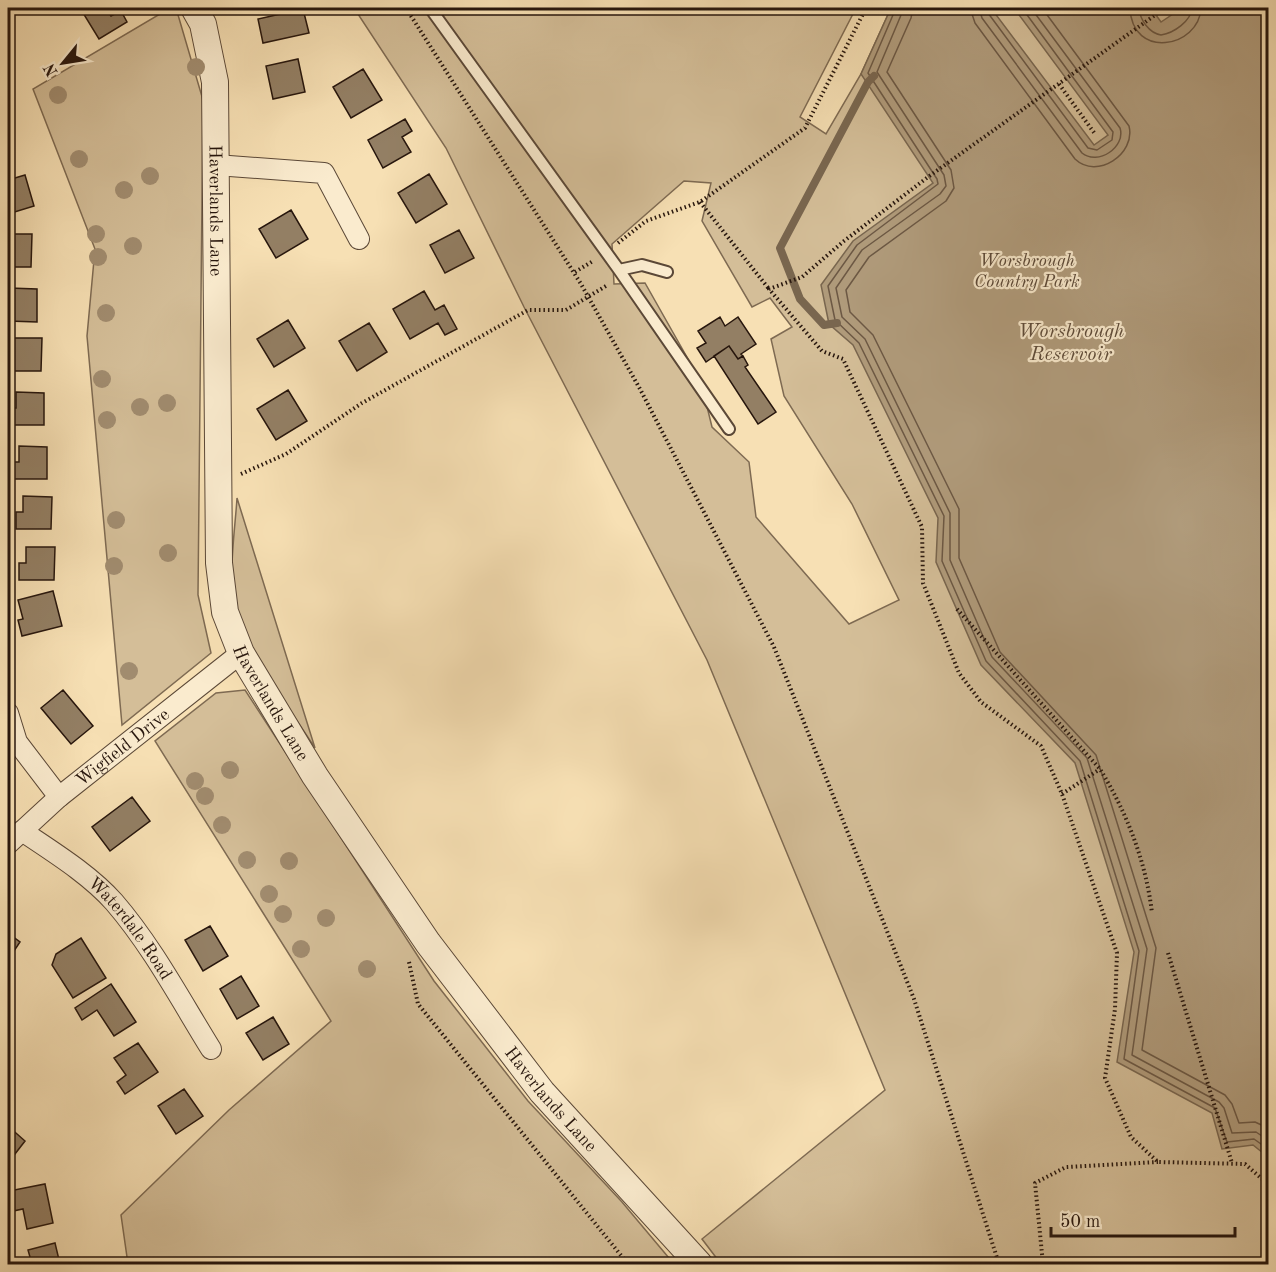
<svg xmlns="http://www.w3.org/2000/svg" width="1276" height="1272" font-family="'Old Standard TT',serif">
	<rect width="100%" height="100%" fill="#f7e0b4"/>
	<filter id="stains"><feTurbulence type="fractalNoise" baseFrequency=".00333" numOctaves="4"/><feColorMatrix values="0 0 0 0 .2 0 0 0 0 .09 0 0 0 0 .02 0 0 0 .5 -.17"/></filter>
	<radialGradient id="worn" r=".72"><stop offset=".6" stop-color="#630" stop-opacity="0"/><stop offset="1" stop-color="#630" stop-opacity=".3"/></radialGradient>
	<!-- green -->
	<path fill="#d4be98" stroke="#7e6a52" stroke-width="1.5" fill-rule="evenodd" d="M170,8h6l27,92 -5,495 13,58 -89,72 -35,-389 8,-87 -62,-160z
		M354,8h502l-56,109 26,17 35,-60 30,-66h377v1256h-547l-19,-25 183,-149 -178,-430 -183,-353 -78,-159zM684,181l27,2 -9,38 50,86 18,-9 22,29 -21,12 13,57 68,108 47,96 -50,24 -93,-107 -7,-55 -37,-35 -11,-45 -56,-99 -31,1 -2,-40z
		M237,498l78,250c-27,-42 -60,-84 -77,-131 -12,-34 -3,-84 -1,-119z
		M245,690l189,291 94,120 94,101 52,62h-546l-7,-49 108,-105 102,-89 -176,-280 61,-48z"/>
	<!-- water -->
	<path fill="#b09b7b" stroke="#79664f" stroke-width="1.5" d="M891,8h100l103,137 14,-10 -94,-127h137l10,14 21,-14h86v1149l-15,-12 -31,4 -10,-36 -95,-51 17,-110 -59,-189 -94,-98 -45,-103 2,-44 -85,-173 -24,-21 -8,-39 32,-44 80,-58 -72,-109z"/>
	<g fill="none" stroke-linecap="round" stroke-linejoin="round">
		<!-- shore -->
		<path stroke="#6c5844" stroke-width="1.5" d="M896,8l-28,65 69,106 1,5 -81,61 -29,41 7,34 24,23 85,173 -2,45 44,100 94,100 59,190 -15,108 91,49 12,34 27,-3 14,10
			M904,8l-27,64 67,103 2,11 -6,8 -78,56 -26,38 6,29 23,22 85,174v47l42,97 95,101 60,191 -15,106 87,47 5,6 8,25 24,-1 12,8
			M913,8l-2,10 -24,54 64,98 3,18 -8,13 -77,56 -23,33 4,22 23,23 86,174v49l41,94 96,103 60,193 -14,102 83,45 7,9 7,19 16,-1 13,6
			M970,8l5,15 100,136c22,21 61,-5 54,-33l-87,-118
			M979,8l3,10 100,135c16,13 44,-6 38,-25l-89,-120
			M987,8l1,5 100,135 9,2 15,-10 1,-8 -91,-124
			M1130,8c2,52 69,40 71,0
			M1139,8c1,12 10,25 22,27 13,-2 30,-14 31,-27"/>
		<!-- stream -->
		<path stroke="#79664f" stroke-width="8" d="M837,323l-13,2 -24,-26 -20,-51 88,-166 6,-6"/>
	</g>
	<!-- building -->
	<path fill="#937f64" stroke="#27160d" stroke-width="1.5" d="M80,8h26l5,8 10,-5 6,11 -28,17z
		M303,9l6,24 -46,10 -5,-24z
		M298,59l7,33 -32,7 -7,-33z
		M363,69l19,31 -31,18 -18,-31z
		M405,119l7,12 -10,6 9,15 -28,16 -15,-28z
		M429,174l18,30 -31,19 -18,-30z
		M25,175l9,31 -26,8v-34z
		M291,210l17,29 -32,19 -17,-29z
		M459,230l15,28 -29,15 -15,-28z
		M8,234h24l-1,33h-23z
		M9,288l28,1v33l-29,-1z
		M424,291l11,19 9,-5 13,24 -12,6 -7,-12 -28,16 -17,-30z
		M720,317l5,9 13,-9 18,27 -15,10 2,2 -5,3 -9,-13 -23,16 -9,-14 9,-5 -8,-12z
		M288,320l17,28 -31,19 -17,-28z
		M369,323l18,29 -30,19 -18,-30z
		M13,338h29l-1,33h-33v-17h5z
		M729,346l9,13 5,-3 5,9 -3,2 31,45 -18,12 -44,-68z
		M288,390l19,31 -31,19 -19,-31z
		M16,392l28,1v32h-35v-17h7z
		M19,446l28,1v32h-35v-17h7z
		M23,496l29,1 -1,32h-35v-17h7z
		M26,547h29l-1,33h-35v-17h7z
		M53,591l9,35 -40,10 -4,-16 5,-1 -5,-19z
		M63,690l30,36 -22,18 -30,-36z
		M132,797l18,24 -40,30 -18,-24z
		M210,926l18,30 -25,15 -18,-31z
		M8,933l12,9 -12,18z
		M81,938l25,40 -33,20 -21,-33 4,-11z
		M241,976l18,30 -22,13 -17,-30z
		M111,984l25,38 -22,14 -17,-26 -15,10 -7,-12z
		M273,1017l16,27 -26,16 -17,-27z
		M138,1043l20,29 -33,22 -8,-12 9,-7 -12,-17z
		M184,1089l19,27 -27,18 -18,-28z
		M8,1126l17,15 -17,22z
		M45,1184l8,39 -26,6 -4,-20 -10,2 -4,-20z
		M55,1243l5,21h-28l-4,-14z"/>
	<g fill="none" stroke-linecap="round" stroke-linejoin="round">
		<defs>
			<path id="service" d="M430,8l189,262 110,159
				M619,270l23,-5 25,7"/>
			<g id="minor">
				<path d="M216,165l108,8 35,66"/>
				<path d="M8,713l9,29 42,55"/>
				<path id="s1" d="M22,831c31,21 67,43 92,71 38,44 66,97 97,147"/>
				<path id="s2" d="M8,844l51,-47 182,-144"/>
			</g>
			<g id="tertiary">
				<path id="s3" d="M194,8l9,16 12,58 4,481 6,49 16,41 74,123 113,167 114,149 157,172"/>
			</g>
		</defs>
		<!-- service casing -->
		<use href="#service" stroke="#5b4837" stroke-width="14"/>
		<!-- minor casing -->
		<use href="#minor" stroke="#5b4837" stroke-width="22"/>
		<!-- tertiary casing -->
		<use href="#tertiary" stroke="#5b4837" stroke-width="28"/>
		<!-- path -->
		<path stroke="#27160d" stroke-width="4" stroke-dasharray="1.5 3" stroke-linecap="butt" d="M406,8l175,276 59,105 134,258 140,352 85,265
			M1165,8l-237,169 -84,64 -42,36 -33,12 53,62 21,8 79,168 1,56 36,90 22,29 60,44 21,48 55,159 -2,56 -10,69 26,59 27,25 87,2 23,20
			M1059,84l36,50
			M700,202l69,87
			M618,243l28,-22 54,-19 105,-74 61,-120
			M575,272l18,-11
			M241,474l45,-20 76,-51 166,-93h38
			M957,609l143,160c27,44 46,93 52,144
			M1062,794l38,-25
			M1168,953l64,210
			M409,962l9,42 210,260
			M1043,1264l-8,-81 31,-16 92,-5"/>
		<!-- service -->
		<use href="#service" stroke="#faebce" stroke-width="10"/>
		<!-- minor -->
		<use href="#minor" stroke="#faebce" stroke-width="20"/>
		<!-- tertiary -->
		<use href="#tertiary" stroke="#faebce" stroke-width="26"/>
		<!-- path-bridge -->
		<path stroke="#27160d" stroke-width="4" stroke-dasharray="1.5 3" stroke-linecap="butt" d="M566,310l40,-24"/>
	</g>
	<!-- trees -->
	<g fill="#a18c6f">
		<circle cx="196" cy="67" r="9"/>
		<circle cx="58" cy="95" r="9"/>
		<circle cx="79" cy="159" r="9"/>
		<circle cx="150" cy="176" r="9"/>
		<circle cx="124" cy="190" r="9"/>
		<circle cx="96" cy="234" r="9"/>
		<circle cx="133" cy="246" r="9"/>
		<circle cx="98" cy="257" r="9"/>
		<circle cx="106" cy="313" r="9"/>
		<circle cx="102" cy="379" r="9"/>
		<circle cx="167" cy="403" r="9"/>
		<circle cx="140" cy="407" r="9"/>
		<circle cx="107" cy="420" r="9"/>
		<circle cx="116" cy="520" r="9"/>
		<circle cx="168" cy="553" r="9"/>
		<circle cx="114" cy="566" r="9"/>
		<circle cx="129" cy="671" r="9"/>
		<circle cx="230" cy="770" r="9"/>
		<circle cx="195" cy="781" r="9"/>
		<circle cx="205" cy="796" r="9"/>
		<circle cx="222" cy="825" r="9"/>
		<circle cx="247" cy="860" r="9"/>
		<circle cx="289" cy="861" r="9"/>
		<circle cx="269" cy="894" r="9"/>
		<circle cx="283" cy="914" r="9"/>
		<circle cx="326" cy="918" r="9"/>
		<circle cx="301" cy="949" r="9"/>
		<circle cx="367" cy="969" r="9"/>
	</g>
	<g text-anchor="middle" stroke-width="4.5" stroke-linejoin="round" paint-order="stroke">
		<!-- street labels -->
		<g font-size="18" fill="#27160d" stroke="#faebce">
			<text dy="6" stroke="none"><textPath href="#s3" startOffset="206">Haverlands Lane</textPath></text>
			<text dy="6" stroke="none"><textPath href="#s3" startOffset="710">Haverlands Lane</textPath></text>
			<text dy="6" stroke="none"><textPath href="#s2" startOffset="150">Wigfield Drive</textPath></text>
			<text dy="6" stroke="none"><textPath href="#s1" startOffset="147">Waterdale Road</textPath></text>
			<text dy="6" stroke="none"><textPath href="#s3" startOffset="1196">Haverlands Lane</textPath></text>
		</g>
		<!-- park labels -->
		<g font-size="18" font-style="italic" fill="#5b4837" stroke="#faebce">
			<text x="1027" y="266">Worsbrough<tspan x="1027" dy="21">Country Park</tspan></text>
		</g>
		<!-- water labels -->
		<g font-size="20" font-style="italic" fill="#5e4b39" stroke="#faebce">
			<text x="1071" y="337">Worsbrough<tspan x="1071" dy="23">Reservoir</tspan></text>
		</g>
	</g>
	<!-- margin -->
	<rect width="1276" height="1272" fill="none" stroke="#f7e0b4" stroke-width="30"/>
	<rect x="9" y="9" width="1258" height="1254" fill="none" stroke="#27160d" stroke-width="3"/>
	<rect x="15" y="15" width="1246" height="1242" fill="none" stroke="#27160d" stroke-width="1.5"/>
	<!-- north arrow -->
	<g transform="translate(63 63) rotate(240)" stroke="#faebce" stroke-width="4.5" paint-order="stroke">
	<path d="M0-4.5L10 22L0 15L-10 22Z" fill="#27160d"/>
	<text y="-9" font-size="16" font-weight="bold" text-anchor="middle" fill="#27160d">N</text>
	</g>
	<!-- scale -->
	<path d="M1051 1227v9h184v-9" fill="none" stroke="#27160d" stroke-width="3"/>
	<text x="1060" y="1227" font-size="18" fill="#27160d" stroke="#faebce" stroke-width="4.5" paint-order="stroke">50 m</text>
	<rect width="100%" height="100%" filter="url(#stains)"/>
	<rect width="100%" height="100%" fill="url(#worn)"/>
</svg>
